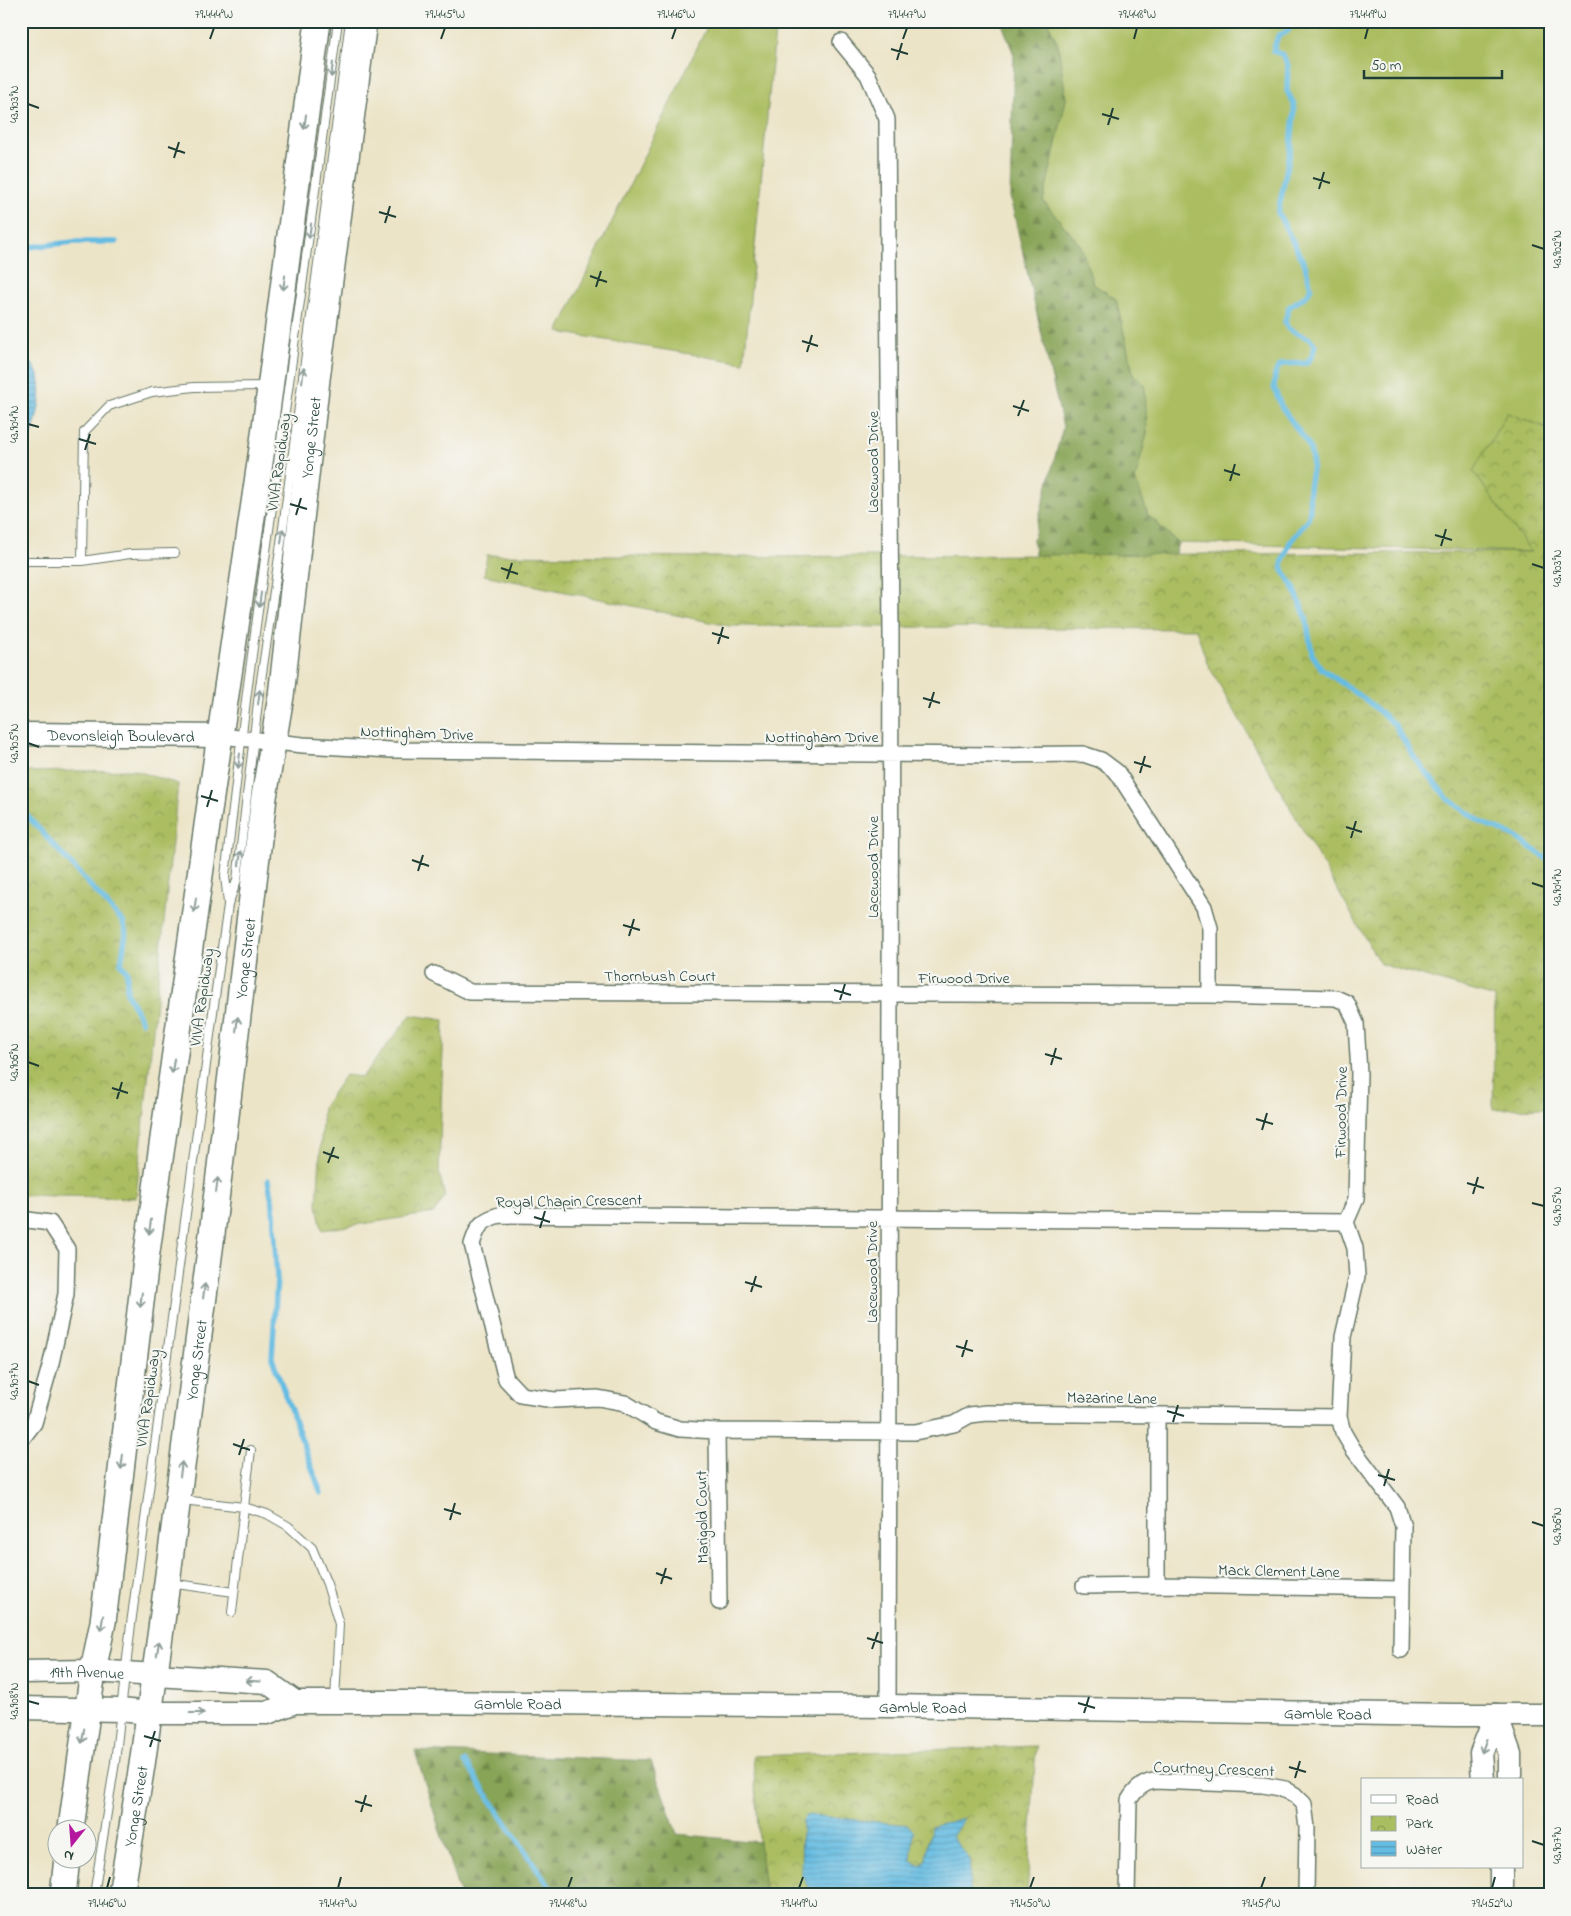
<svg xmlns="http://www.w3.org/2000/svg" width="1571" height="1916" font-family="'Indie Flower',sans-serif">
	<defs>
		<pattern id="forest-firs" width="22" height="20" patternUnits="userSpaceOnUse" patternTransform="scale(1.25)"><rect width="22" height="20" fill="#88a457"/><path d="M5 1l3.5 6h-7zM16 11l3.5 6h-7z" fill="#6f8749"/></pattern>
		<pattern id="park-crowns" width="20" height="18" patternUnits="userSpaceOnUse" patternTransform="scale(1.25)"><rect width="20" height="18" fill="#abbd61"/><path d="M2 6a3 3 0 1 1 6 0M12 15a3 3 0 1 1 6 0" fill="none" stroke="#8b9b51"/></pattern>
		<pattern id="water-rules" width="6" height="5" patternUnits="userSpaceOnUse" patternTransform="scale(1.25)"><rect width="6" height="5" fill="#65bce2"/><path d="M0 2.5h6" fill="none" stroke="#539ab8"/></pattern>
	</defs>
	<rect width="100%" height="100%" fill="#f6f6f2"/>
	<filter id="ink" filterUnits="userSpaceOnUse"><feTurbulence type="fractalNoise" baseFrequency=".02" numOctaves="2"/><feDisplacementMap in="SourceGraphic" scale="10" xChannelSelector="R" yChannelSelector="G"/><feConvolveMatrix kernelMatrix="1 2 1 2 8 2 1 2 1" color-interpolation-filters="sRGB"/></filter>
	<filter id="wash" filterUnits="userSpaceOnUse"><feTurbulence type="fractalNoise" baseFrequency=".0096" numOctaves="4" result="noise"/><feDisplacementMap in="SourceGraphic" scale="20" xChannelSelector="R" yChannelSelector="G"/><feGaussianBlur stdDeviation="1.12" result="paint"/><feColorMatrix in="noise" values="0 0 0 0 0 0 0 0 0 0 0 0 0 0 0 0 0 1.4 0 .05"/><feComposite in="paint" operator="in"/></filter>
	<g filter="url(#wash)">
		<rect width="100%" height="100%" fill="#ece4c7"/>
		<!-- grass -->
		<path fill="#abbd61" stroke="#657d4a" d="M710,21h66l-32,342 -186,-31z
			M1047,21h503v408l-43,-16 25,139 -354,-9 -30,-28 -13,-36 12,-46 -31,-134 -23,-15 -12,-38 -38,-45 23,-102 -8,-54z"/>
		<!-- forest -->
		<path fill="url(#forest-firs)" stroke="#547046" d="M1001,21h46l11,24 8,54 -23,102 38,45 12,38 23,15 17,75 12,11 2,48 -12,47 13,35 30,28 -7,24 -134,-2 -4,-25 30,-113 -53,-230 4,-142z
			M415,1751l236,10 26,73 82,8 7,53h-306z"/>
		<!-- park -->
		<path fill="url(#park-crowns)" stroke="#657d4a" d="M1507,413l43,16v212l-4,1 4,11v455l-57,1 2,-112 -115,-33 -173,-301 -11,-34 -467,-3 -245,-51 3,-20 238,2 806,-5 -58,-81z
			M133,770l45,14 -42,414 -115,-3v-423z
			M411,1015l33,5 -5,152 6,25 -11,16 -112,17 -5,-25 6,-98 22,-32 17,2z
			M1036,1746l-9,149h-261l-7,-53 -6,-86z"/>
		<!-- water -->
		<path fill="url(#water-rules)" stroke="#427c8b" d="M21,348c6,11 15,18 18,30 6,18 -6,51 -10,69l-8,2z
			M808,1815l100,10 6,6 -3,28 7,6 5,-1 3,-5 5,-32 33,-9 -12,19 18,23 -1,35h-157l-11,-22 1,-52z"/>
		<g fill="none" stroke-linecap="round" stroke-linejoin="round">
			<!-- stream -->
			<path stroke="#65bce2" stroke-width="5.5" d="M1291,22l-3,9 -10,5 -5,15 10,4 5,10 -1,26 7,13v9l-3,34 -13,66 27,52 6,23 -4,7 -18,12 -4,14 3,8 22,10 5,6 -3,11 -5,7 -24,1 -5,3 -3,8 -1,12 7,19 28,40 4,18 -4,24 1,22 -2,9 -18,23 -8,22 1,6 11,18 12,29 6,37 10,15 44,31 29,25 20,34 33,40 33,23 33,14 36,25
				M21,248l52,-6h43
				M21,807l2,4 100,111 3,11 -5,31 6,7v22l15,29
				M268,1180l5,26 4,73 -5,79 49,135
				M465,1762l90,133"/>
		</g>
	</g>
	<g filter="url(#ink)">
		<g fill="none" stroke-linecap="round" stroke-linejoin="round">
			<defs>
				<path id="lane" d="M21,561h61l48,-7 45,-1
					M82,561l2,-129 25,-26 43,-14 42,-5 74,-1
					M228,903l-3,-27 22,-184 91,-671
					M251,1450l-7,57 23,7 21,12 24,22 15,36 12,40 -4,76
					M182,1500l62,7 -12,105
					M169,1583l65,9
					M94,1895l21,-133 16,-138 85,-634 12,-85 9,-25 22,-186 22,-151 69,-522"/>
				<path id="street" d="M841,42l27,33 19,44 4,516 -3,1071
					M221,736l82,9 88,5 604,5 88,-1 18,6 16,12 87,135 6,21v67
					M434,974l36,18 740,3 126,3 11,5 9,20 3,50 -3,126 -10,23 -847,-7c-19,6 -21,11 -27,29l34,135 15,16 33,5 44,-2 27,5 31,19 24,7 37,2 198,1 39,-8 16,-9 17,-2 352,4
					M21,1219l29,4 17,26 -1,45 -15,69 -17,60 -13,17
					M1346,1222l9,26 2,28 -14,61 -4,80 4,15 10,17 44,58 6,19 -2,124
					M1157,1416v169
					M717,1431l2,171
					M1084,1586l73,-1 244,4
					M1127,1895l2,-95c6,-10 13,-17 25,-19l109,4 22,4 10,6 9,9 3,24 -1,67"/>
				<g id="secondary">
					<path id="s1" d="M21,734l200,2"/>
					<path id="s2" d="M21,1672l72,-1 174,11 28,20"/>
					<path id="s3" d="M21,1708l100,2 27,3h119l28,-11h112l481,4 566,9h96"/>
					<path d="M1496,1715l14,39v26"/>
					<path d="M1483,1780l-2,-27 15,-38"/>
					<path d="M1501,1895v-28"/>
				</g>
				<g id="primary">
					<path d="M71,1828l22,-157 10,-49 44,-370 65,-462 51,-348 55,-421"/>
					<path d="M63,1895l4,-37"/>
					<path id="s4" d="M121,1895l21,-130 19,-136 51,-395 52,-437 17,-101 36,-317 47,-358"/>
				</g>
			</defs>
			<!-- lane casing -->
			<use href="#lane" stroke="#677767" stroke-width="10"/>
			<!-- street casing -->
			<use href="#street" stroke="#677767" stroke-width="18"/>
			<!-- secondary casing -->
			<use href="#secondary" stroke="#677767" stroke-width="25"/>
			<!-- primary casing -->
			<use href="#primary" stroke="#677767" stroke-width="28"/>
			<!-- lane -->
			<use href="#lane" stroke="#fff" stroke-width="8"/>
			<!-- street -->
			<use href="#street" stroke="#fff" stroke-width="15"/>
			<!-- secondary -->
			<use href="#secondary" stroke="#fff" stroke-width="22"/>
			<!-- primary -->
			<use href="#primary" stroke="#fff" stroke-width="25"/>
		</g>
		<!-- one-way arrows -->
		<defs><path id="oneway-shaft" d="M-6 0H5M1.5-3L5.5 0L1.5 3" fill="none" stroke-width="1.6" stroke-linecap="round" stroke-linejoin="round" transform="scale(1.25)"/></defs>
		<g stroke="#8f9e9a">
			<use href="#oneway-shaft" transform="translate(332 70) rotate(97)"/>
			<use href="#oneway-shaft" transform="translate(305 122) rotate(98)"/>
			<use href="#oneway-shaft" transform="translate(310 231) rotate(98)"/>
			<use href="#oneway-shaft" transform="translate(284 283) rotate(98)"/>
			<use href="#oneway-shaft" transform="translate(303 375) rotate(-83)"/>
			<use href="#oneway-shaft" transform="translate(282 536) rotate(-82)"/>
			<use href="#oneway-shaft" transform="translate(260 600) rotate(98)"/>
			<use href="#oneway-shaft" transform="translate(259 697) rotate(-83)"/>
			<use href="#oneway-shaft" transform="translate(239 761) rotate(97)"/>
			<use href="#oneway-shaft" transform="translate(240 858) rotate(-82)"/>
			<use href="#oneway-shaft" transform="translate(195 905) rotate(98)"/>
			<use href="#oneway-shaft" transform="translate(237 1024) rotate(-83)"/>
			<use href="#oneway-shaft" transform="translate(173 1066) rotate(98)"/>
			<use href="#oneway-shaft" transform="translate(217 1185) rotate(-83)"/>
			<use href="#oneway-shaft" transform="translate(150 1227) rotate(98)"/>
			<use href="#oneway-shaft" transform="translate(204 1291) rotate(-83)"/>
			<use href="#oneway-shaft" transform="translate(141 1300) rotate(97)"/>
			<use href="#oneway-shaft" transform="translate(122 1462) rotate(97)"/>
			<use href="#oneway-shaft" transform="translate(181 1469) rotate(-83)"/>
			<use href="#oneway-shaft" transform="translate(102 1623) rotate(99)"/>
			<use href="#oneway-shaft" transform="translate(158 1648) rotate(-81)"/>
			<use href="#oneway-shaft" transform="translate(253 1681) rotate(-177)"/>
			<use href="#oneway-shaft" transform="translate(197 1713)"/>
			<use href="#oneway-shaft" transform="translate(83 1736) rotate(99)"/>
			<use href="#oneway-shaft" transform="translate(1484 1746) rotate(110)"/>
		</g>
	</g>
	<!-- ticks -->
	<path fill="none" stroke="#1f3d34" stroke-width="2" d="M210,39l4,-11M441,39l4,-11M672,39l4,-11M903,39l4,-11M1134,39l3,-11M1365,39l3,-11M891,49l17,5M897,60l5,-17M28,104l11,4M1102,114l17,5M1108,125l5,-17M168,147l17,6M174,158l5,-16M1313,178l17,5M1319,189l5,-17M379,212l17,5M385,223l5,-17M1532,245l12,4M590,276l17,6M596,287l5,-16M802,341l16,5M807,352l5,-17M1013,406l16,5M1018,416l6,-16M28,424l11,3M79,439l17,5M85,450l5,-16M1224,470l16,5M1230,481l5,-17M290,504l17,5M296,515l5,-17M1435,535l17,5M1441,546l5,-17M1532,564l12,4M501,568l17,6M507,579l5,-16M712,633l17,5M718,644l5,-17M923,698l17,5M929,708l5,-16M28,743l11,4M1134,762l17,5M1140,773l5,-17M201,796l17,5M207,807l5,-17M1346,827l16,5M1351,838l5,-17M412,860l17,6M418,871l5,-16M1532,883l12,4M623,925l17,5M629,936l5,-17M834,990l17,5M840,1000l5,-16M1045,1054l17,5M28,1062l11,4M1051,1065l5,-17M112,1088l16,5M117,1099l5,-17M1256,1119l17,5M1262,1130l5,-17M323,1152l16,6M328,1163l6,-16M1467,1183l17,5M1473,1194l5,-17M1532,1203l12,3M534,1217l16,5M540,1228l5,-17M745,1282l17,5M751,1292l5,-16M956,1346l17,5M962,1357l5,-17M28,1381l11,4M1167,1411l17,5M1173,1422l5,-17M233,1444l17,6M239,1455l5,-16M1378,1475l17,5M1384,1486l5,-17M444,1509l17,5M450,1520l5,-17M1532,1522l12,4M656,1573l16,6M661,1584l5,-16M867,1638l16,5M872,1649l6,-17M28,1701l11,3M1078,1703l17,5M1084,1713l5,-16M144,1736l17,5M150,1747l5,-16M1289,1767l17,5M1295,1778l5,-17M355,1801l17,5M361,1812l5,-17M1532,1841l12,4M107,1888l3,-11M338,1888l3,-11M568,1888l4,-11M799,1888l4,-11M1030,1888l4,-11M1261,1888l4,-11M1492,1888l3,-11"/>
	<g text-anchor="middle" stroke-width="4.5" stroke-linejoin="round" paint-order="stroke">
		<!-- street labels -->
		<g font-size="16" fill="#1f3d34" stroke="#f6f6f2">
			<text dy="6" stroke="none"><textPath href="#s4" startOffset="1470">Yonge Street</textPath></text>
			<text transform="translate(278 462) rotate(-82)" y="6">VIVA Rapidway</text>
			<text transform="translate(872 462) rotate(-90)" y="6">Lacewood Drive</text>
			<text transform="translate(417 732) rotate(2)" y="6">Nottingham Drive</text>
			<text dy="6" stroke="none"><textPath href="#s1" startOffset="100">Devonsleigh Boulevard</textPath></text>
			<text x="822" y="742">Nottingham Drive</text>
			<text transform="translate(872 867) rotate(-90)" y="6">Lacewood Drive</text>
			<text dy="6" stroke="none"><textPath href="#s4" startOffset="945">Yonge Street</textPath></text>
			<text x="660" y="981">Thornbush Court</text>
			<text x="964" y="983">Firwood Drive</text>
			<text transform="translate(201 997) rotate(-82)" y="6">VIVA Rapidway</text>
			<text transform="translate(1340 1112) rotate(-89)" y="6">Firwood Drive</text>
			<text transform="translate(569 1200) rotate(-1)" y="6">Royal Chapin Crescent</text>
			<text transform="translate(871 1272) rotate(-90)" y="6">Lacewood Drive</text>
			<text dy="6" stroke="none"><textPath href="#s4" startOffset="540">Yonge Street</textPath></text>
			<text transform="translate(1112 1397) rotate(1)" y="6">Mazarine Lane</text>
			<text transform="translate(147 1398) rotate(-82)" y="6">VIVA Rapidway</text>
			<text transform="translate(701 1517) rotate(-91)" y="6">Marigold Court</text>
			<text transform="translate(1279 1570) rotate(1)" y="6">Mack Clement Lane</text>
			<text dy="6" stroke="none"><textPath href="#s2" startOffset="66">19th Avenue</textPath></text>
			<text dy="6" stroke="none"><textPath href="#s3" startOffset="499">Gamble Road</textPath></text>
			<text dy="6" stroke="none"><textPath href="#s3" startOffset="904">Gamble Road</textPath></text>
			<text dy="6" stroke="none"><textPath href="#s3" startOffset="1309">Gamble Road</textPath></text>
			<text transform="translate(1214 1768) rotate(2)" y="6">Courtney Crescent</text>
			<text dy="6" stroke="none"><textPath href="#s4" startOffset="90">Yonge Street</textPath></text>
		</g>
	</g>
	<!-- margin -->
	<rect width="1571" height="1916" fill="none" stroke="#f6f6f2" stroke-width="55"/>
	<!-- legend -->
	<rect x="1361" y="1778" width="162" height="90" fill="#f6f6f2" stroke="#a0aca6"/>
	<rect x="1371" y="1795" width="25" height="8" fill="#ffffff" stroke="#a0aca6"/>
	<text x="1406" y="1804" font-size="15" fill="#1f3d34">Road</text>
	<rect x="1371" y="1816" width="25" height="15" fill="url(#park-crowns)" stroke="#a0aca6"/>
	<text x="1406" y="1828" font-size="15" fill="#1f3d34">Park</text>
	<rect x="1371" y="1841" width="25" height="15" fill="url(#water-rules)" stroke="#a0aca6"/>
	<text x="1406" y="1854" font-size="15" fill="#1f3d34">Water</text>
	<!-- north arrow -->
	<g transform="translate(72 1844) rotate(197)"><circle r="24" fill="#f6f6f2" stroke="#a0aca6"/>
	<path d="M0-4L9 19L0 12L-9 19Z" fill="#b5179e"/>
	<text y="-8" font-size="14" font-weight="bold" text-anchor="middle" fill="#1f3d34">N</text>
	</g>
	<!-- scale -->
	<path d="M1364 70v8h138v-8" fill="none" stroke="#1f3d34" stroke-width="2.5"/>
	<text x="1371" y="70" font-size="15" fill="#1f3d34" stroke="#f6f6f2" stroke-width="4" paint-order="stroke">50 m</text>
	<rect x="28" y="28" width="1516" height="1860" fill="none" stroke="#1f3d34" stroke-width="2"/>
	<g font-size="12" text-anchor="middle" fill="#1f3d34">
		<text x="214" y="18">79.444°W</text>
		<text x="445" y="18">79.445°W</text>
		<text x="676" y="18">79.446°W</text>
		<text x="907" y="18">79.447°W</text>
		<text x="1137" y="18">79.448°W</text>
		<text x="1368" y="18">79.449°W</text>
		<text transform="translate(14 104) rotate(-90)" y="4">43.903°N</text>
		<text transform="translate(1557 249) rotate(-90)" y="4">43.902°N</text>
		<text transform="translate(14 424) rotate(-90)" y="4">43.904°N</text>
		<text transform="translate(1557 568) rotate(-90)" y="4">43.903°N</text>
		<text transform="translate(14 743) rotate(-90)" y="4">43.905°N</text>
		<text transform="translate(1557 887) rotate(-90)" y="4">43.904°N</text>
		<text transform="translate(14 1062) rotate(-90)" y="4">43.906°N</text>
		<text transform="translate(1557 1206) rotate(-90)" y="4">43.905°N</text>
		<text transform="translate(14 1381) rotate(-90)" y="4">43.907°N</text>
		<text transform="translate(1557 1526) rotate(-90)" y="4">43.906°N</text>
		<text transform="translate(14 1701) rotate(-90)" y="4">43.908°N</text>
		<text transform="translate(1557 1845) rotate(-90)" y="4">43.907°N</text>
		<text x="107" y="1907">79.446°W</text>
		<text x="338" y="1907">79.447°W</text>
		<text x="568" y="1907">79.448°W</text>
		<text x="799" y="1907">79.449°W</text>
		<text x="1030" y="1907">79.450°W</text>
		<text x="1261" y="1907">79.451°W</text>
		<text x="1492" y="1907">79.452°W</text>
	</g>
</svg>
